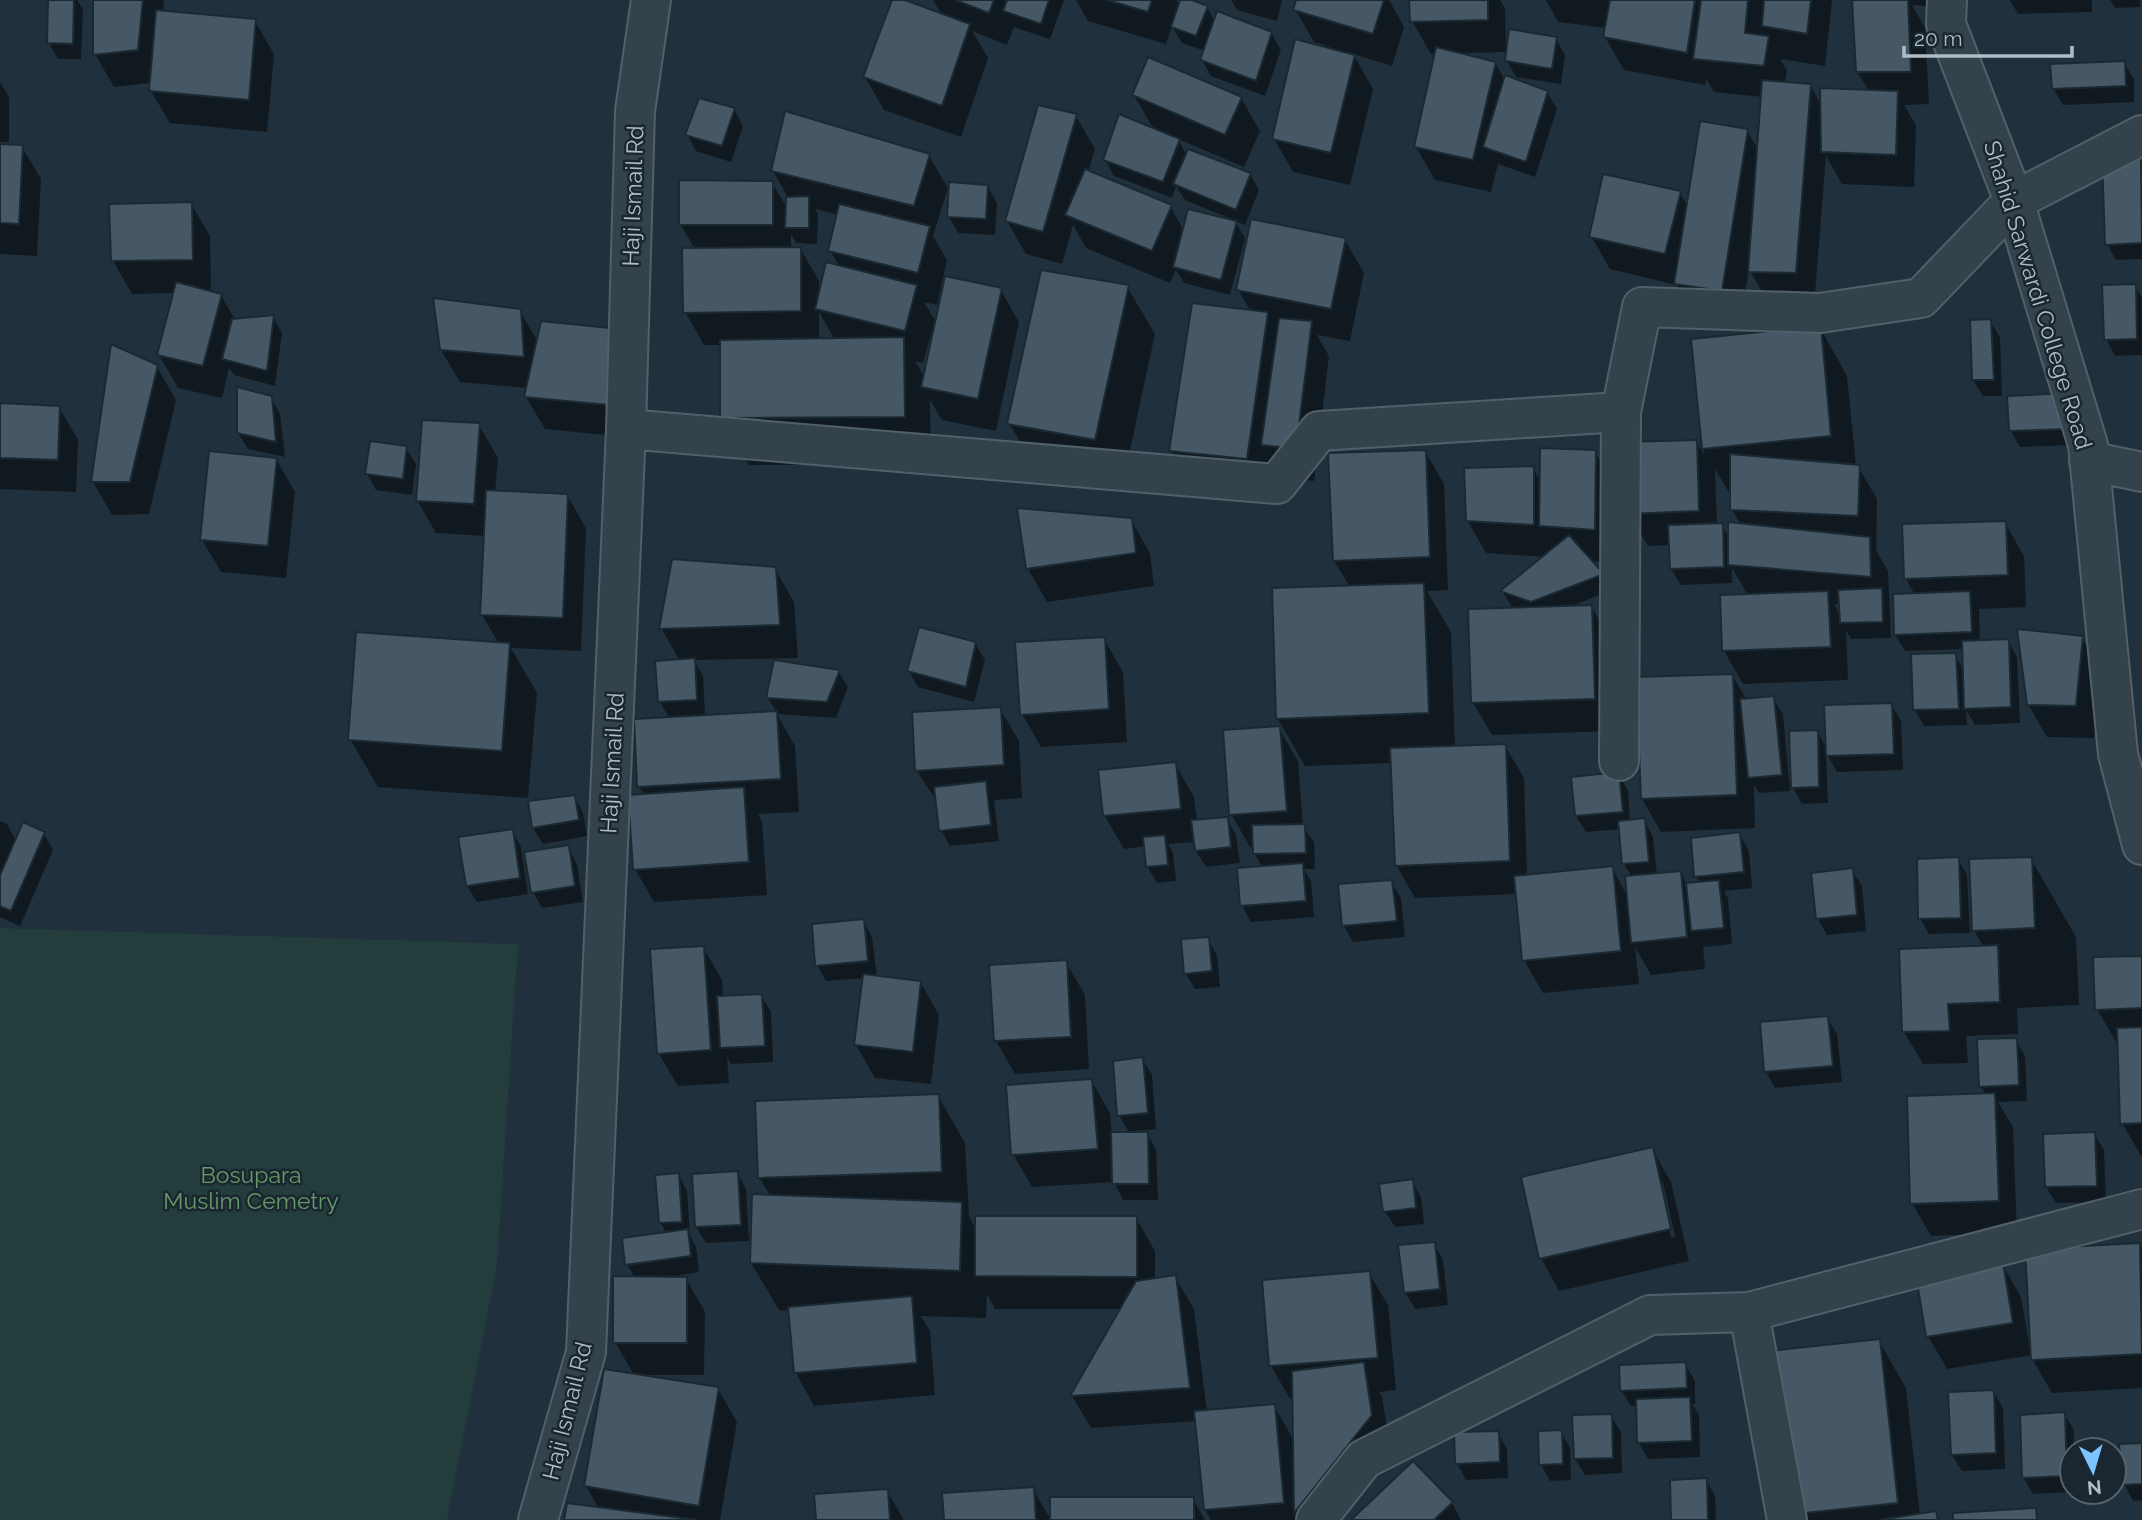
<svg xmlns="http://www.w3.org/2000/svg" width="2142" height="1520" font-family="Raleway,sans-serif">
	<rect width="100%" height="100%" fill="#20303c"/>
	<!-- green -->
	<path fill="#223d3b" d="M0,928l518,16 -21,321 -50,255h-447z"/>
	<!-- shadow -->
	<path fill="#0007" fill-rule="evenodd" d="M50,0h27l6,9 -2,50h-23l-9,-16z
		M94,0h70l-1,13 92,8 19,33 -7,78 -97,-9 -19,-32v-8l-37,4 -19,-33z
		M894,0l48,15 -9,-15h131l-14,39 -36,-12 -7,18 -35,-14 16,27 -27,79 -77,-27 -19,-33z
		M1076,0h100l4,6 2,-6h5l20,7 8,15 56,11 10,17 -16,46 -54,-20 -9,-16 3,-9 -23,-8 -10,-17 -6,18 -78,-23z
		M1231,0h51l-5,21 -40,-11z
		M1298,0h91l15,27 -12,39 -39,-12 20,35 -23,96 -57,-13 -19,-33 51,-94 -11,-3 -19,-33z
		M1411,0h89l5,8 1,41 49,-11 10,17 -4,29 -45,-7 -9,-16 1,-9 -49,1 36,10 10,17 42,12 10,17 -22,68 -37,-13 -7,28 -56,-12 -19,-33 21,-93h-6l-19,-33z
		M1546,0h286l-7,66 -45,-7 7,11 -2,14 25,1 12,21 47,-15 -12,-19 -3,-72h73v6l-15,-1 13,23 4,76 -25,1 12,20 -2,62 -72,-3 -16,-28 -12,150 -45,-2 -20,-35 -9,54 -45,-6 -18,-32 -67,-16 -19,-33 89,-43 8,14 59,-76 12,20 4,-54 -49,-5 -8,-14 -1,7 -81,-15 -19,-33 2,-9 -49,-6z
		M2010,0h82v12l-74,2z
		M2110,0h30v7l-25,1z
		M2124,63l10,16v23l-71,3 -10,-17z
		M0,82l9,15v45h-9z
		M1134,95l107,3 19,33 -16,36 -66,-28 9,17 63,18 9,16 -14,35 -10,-4 10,17 -15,57 -46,-12 -8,-13 -6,13 -84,-35 -13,-23 -11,39 -36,-10 -19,-33 69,-105 19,33 -7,23 82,34 14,25 44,-11 1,-2 -44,-18 -9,-14 -4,12 -58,-22 -9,-17 49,-29z
		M734,109l9,17 -12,36 -35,-11 -9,-17z
		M0,146l22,1 19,32 -4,77 -37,-2z
		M929,156l19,32 -15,48 14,24 -10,45 -13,-3 11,18 -12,43 -8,-2 10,17 75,-89 19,33 -23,109 -54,-11 -12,-20 1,64 -182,1 -27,-48v-72h-18l-19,-33 10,-63 -15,-25 92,-41 16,26v-12l-15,-26zM815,209l24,6 -9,36 10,16 -21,28v-14l-19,-33h-9v-14l5,9 21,1 1,-30zM819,312l16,28h-16z
		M2140,159l2,4v96l-26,1 -9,-16z
		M987,186l10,17 -2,32 -37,-2 -9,-16z
		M191,204l19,32 1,57 10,2 14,25 38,-3 9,16 -7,53 -41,-11 -5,-7 -7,30 -44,-10 -19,-33 16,-62 -43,1 -19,-33z
		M1345,240l19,33 -14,68 -33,-6 12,21 -15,125 -32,-3 -12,-20 -4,33 -76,-8 -19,-33 80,-138 -13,-23z
		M2135,286l7,12v57l-27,1 -9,-17z
		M1127,287l28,47 -33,153 -85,-16 -28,-48z
		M520,311l18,31 81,-12 18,108 -92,-9 -19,-32 2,-9 -68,-6 -19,-32z
		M1990,321l10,16 2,59h-19l-10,-16z
		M1820,328l27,48 9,90h2l19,33 -1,51 12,21 3,67 -40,1 -5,-8 2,49 -105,4 -19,-33 24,-56 -16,-27v15l-51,2 -10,-16 -1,-24 -22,1 -19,-32 67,-72 8,13 -11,-115zM1715,469l16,27 1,13 9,16 -11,14 -8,-14h-5zM1834,604l7,1v12z
		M157,367l19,33 -27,114 -37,1 -19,-33z
		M2065,395l11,50 -56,2 -9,-16z
		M270,397l10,17 5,43 -37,-8 -10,-16z
		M0,405l59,2 19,33 -2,52 -76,-3z
		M479,425l19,33 -3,34 72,3 19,33 -5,123 -70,-3 26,45 -9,105 -150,-11 -28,-48 149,-95 -17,-29 3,-79 -49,-3 -19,-33z
		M406,448l10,16 -4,31 -36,-5 -9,-16z
		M1425,451l19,33 4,106 -21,1 24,41 4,116 50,-2 19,32 3,98 85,-8 16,29 4,-20 -8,-13 -3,-35 -35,3 -10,-16 42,-42 10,16 2,31 14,-1 9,17 4,38 24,-2 6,12 13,-2 -4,-7 43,-42 10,17 3,37 -28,3 4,7 4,46 -29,3 2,22 -54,6 -16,-28 4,37 -96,9 -19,-33 -6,-66 -103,4 -19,-33 -3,-102 -88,3 -27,-47 72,-132 -16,-26z
		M1595,452l19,33 -2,77 -22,-1 22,29 -43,17 22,-1 19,33 3,92 -121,4 -19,-32 40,-94 -10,-17 42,-35 -59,-4 -19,-33 66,-52 8,15z
		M276,459l19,33 -9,86 -65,-6 -19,-32z
		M1019,510l112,10 19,33 4,33 -107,16 -19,-33z
		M2005,523l19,33 2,51 -47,2 1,33 28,-1 9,16 3,66 -45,2 -9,-15 1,15 -43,1 -9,-16 40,-55 9,15v-21l-59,2 -10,-16 20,-40 -9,-16z
		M775,569l19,33 4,56 -104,2 9,16 2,41 72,-4 -9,-15 7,-36 63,9 10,16 -12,31 -59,-4 18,32 4,66 -41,2 4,8 5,73 -113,7 -19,-33 9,-74 -5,-8 31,-68 -10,-17 20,-41 -19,-33z
		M2082,638l19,33 -7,67 -47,-1 -19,-33z
		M1104,639l19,33 4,70 -86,5 -19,-33z
		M975,643l10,17 -11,42 -56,-15 -9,-16z
		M1732,675l15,25 26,-2 10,16 7,77 -31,2 -5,-8 1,43 -94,4 -19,-33z
		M1891,704l10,17 2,49 -66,2 -11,-19 2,50 -26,1 -10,-18 25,-55 11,19z
		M1000,709l19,32 3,57 -28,2 5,41 -49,5 -9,-16 -3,-27 -21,-32z
		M1279,728l19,33 5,65 11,16 1,27h-11l7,12 3,36 -63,5 -9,-16 21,-38 -9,-15v-6h-4l-19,-33z
		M1175,764l19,33 3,24 30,-2 9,16 4,28 -34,4 -10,-16 -1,-9 -27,2 5,9 3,28 -19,2 -10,-17 -1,-20 -22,3 -19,-33 -5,-44z
		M574,796l9,17 4,23 -44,8 -10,-16z
		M0,821l7,3 9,17 28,-7 9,16 -33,76 -20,-9z
		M512,831l9,16 7,47 -51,8 -10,-16z
		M568,847l9,17 6,38 -41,6 -9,-16z
		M1958,859l9,16 3,58 -41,1 -9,-16z
		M2031,859l45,78 3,68 -62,3 1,26 -52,2 2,27 -45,1 -19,-32 80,-84 -10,-18z
		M1852,870l10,16 4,45 -39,4 -9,-16z
		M1391,882l10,16 4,39 -52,5 -9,-16z
		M863,920l9,17 5,40 43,5 19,33 -8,69 -56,-6 -19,-33 8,-67 -38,3 -9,-16z
		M1208,939l9,16 3,32 -25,2 -10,-16z
		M703,947l19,33 1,17 38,-2 10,17 2,50 -42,2 -4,-7 2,26 -51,3 -19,-32z
		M2142,958v198h-1l-19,-33 -2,-81h-4l-19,-33z
		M1066,962l19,33 4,74 -74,5 -19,-33 -5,-74z
		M1827,1018l10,16 5,48 -67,6 -9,-16z
		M2016,1040l9,16 2,45 -29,1 15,25 4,106 -86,3 -19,-33 74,-108 -5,-9z
		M1142,1059l10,16 4,54 -20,2 1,2h10l9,17 2,50h-35l-9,-18 -82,5 -19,-33 78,-74 19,33 2,21h18l-11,-19z
		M938,1096l27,47 4,73 7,14 160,-12 19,33v29l20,-3 19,32 13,103 67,-6 21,36 -1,-44 -4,1 -19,-33 98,-93 19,32 8,85 -17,2 3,4 8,53 -57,71h-122l-6,-10 -8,-89 -106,7 -19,-32 50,-87h-127l-8,-15 -1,24 -65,-2 9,15 5,64 -121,11 -18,-33 -6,-62 -11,-1 -28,-47 20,-66 -12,-20z
		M2094,1134l10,16 2,52 -50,1 -10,-16z
		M1652,1149l19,33 18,79 -130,30 -18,-33zM1659,1182h4l12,55h-4z
		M737,1173l9,16 3,52 -43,2 -10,-16z
		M678,1174l9,17 3,45 6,11 3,25 -31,5v2h18l19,33 -1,63h-59v2l73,12 19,33 -17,98h-154l33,-11 -13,-23 48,-111 -19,-33 20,-64 -8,-14 40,-30 -7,-12z
		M1412,1181l9,16 3,27 -29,3 -10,-16z
		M1434,1244l9,16 5,45 -33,4 -10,-17z
		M2139,1244l3,5v139l-90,5 -19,-33v-5l-86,14 -19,-33 74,-72 19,33 9,52h2z
		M1879,1341l27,47 14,128 16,-3 3,7h-148z
		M1685,1364l10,17v23h-3l7,11 1,42 -52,2 -9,-16 -1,-37h-7l-10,-16z
		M1993,1391l10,17 2,61 -43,2 -10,-16z
		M2064,1414l10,16 -2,62 -39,2 -10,-17z
		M1611,1416l10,16 1,41 -37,2 -10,-16z
		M1561,1432l9,16 1,32 -21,1 -9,-17z
		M1498,1433l9,16 1,29 -42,2 -9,-17z
		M2142,1445v55l-9,1 -9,-17z
		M1413,1464l39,39 9,17h-108z
		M1706,1480l9,16 1,24h-43z
		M1033,1489l18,31h-106z
		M887,1491l17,29h-87z
		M1193,1499l12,21h-153z"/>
	<!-- building -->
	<path fill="#465865" stroke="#1b2932" stroke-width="2" d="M48,0h26l-1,44 -26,-1z
		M93,0h50l-5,50 -45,5z
		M892,0h13l65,24 -28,82 -79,-29z
		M955,0h39l-5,13z
		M1007,0h42l-8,24 -38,-13z
		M1107,0h45l-4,12z
		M1180,0h12l16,6 -12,30 -25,-9z
		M1296,0h88l-11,34 -80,-24z
		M1409,0h79v20l-78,2z
		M1610,0h85l-8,53 -84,-16z
		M1701,0h47l-3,33 24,3 -5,30 -71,-7z
		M1764,0h47l-4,34 -45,-8z
		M1852,0h56l3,72h-55z
		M156,10l100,9 -7,81 -100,-9z
		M1217,11l55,21 -16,49 -56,-21z
		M1509,29l48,8 -5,32 -47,-8z
		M1295,39l60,16 -24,98 -59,-14z
		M1436,47l60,15 -23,98 -59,-13z
		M1148,57l94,40 -17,38 -93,-40z
		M2125,61l1,25 -74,3 -2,-25z
		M1505,75l43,16 -22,71 -43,-15z
		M1762,80l49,4 -15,189 -48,-1z
		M1820,88l78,3 -2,64 -75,-3z
		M699,98l36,10 -13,38 -37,-11z
		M1038,105l39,9 -34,118 -38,-11z
		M785,111l145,43 -16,52 -143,-35z
		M1119,114l61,25 -17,43 -60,-22z
		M1700,121l48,8 -26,162 -48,-7z
		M0,144l23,1 -4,79 -19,-1z
		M1188,149l63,24 -15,37 -63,-26z
		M2141,157l1,86 -37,2 -3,-87z
		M1085,169l87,36 -20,46 -87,-36z
		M1603,174l78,17 -16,63 -76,-17z
		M679,180l94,1v44h-94z
		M949,182l39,3 -2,34 -39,-2z
		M809,196v32h-24l1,-31z
		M192,202l1,58 -82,1 -2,-57z
		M839,204l91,22 -12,47 -90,-22z
		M1188,209l49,12 -16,59 -48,-13z
		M1251,219l95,19 -15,71 -95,-19z
		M801,247v64l-118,2 -1,-65z
		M826,262l91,23 -12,46 -90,-22z
		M1041,270l88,15 -34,155 -88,-16z
		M945,276l57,12 -24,111 -57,-12z
		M176,282l46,12 -19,72 -46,-11z
		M2136,284l1,55 -33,1 -2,-55z
		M433,298l88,11 3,48 -84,-7z
		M1192,303l76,9 -21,147 -78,-8z
		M274,315l-7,56 -45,-12 10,-40z
		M1279,318l33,3 -16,128 -35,-4z
		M1991,319l3,61h-22l-2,-60z
		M541,321l79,8 -1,77 -95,-9z
		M1821,326l10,110 -129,13 -11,-110z
		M904,337l1,80 -185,1v-78z
		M111,344l47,21 -28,117h-39z
		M237,387l35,9 4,46 -39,-9z
		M2066,393l1,36 -58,2 -2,-35z
		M0,403l60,3 -2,54 -58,-2z
		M422,420l58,3 -6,81 -58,-3z
		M1697,440l2,71 -72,3 -3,-72z
		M370,441l37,5 -4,33 -38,-5z
		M1540,448l56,2 -1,80 -56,-4z
		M1426,450l4,107 -97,4 -5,-108z
		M209,451l68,7 -9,88 -68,-6z
		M1730,454l130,11 -2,51 -128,-6z
		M1534,466v59l-68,-4 -2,-53z
		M486,490l82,4 -5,124 -83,-3z
		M1017,508l115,10 4,35 -110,16z
		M2006,521l2,54 -104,4 -2,-55z
		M1728,522l142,15 1,40 -143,-12z
		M1723,523l1,44 -54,2 -2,-44z
		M1569,535l35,39 -73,28 -31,-11z
		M672,559l104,8 4,58 -121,4z
		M1424,583l5,130 -153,6 -4,-131z
		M1882,588l1,34 -43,1 -2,-33z
		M1828,591l3,56 -109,4 -2,-56z
		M1970,591l2,41 -78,3 -1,-41z
		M1592,605l3,94 -124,4 -3,-94z
		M919,627l57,15 -10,45 -59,-16z
		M2017,629l66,7 -7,70 -49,-1z
		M356,632l154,11 -8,108 -154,-11z
		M1105,637l4,72 -89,6 -5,-73z
		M2009,639l2,68 -47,2 -2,-68z
		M1956,653l3,56 -46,1 -2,-56z
		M695,658l2,42 -39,2 -3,-41z
		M774,660l66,10 -13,32 -61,-4z
		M1733,674l4,121 -96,4 -5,-122z
		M1774,696l8,79 -34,3 -8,-79z
		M1892,703l2,51 -68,2 -2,-51z
		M1001,707l3,58 -89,6 -3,-59z
		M777,711l4,68 -144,8 -3,-68z
		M1280,726l7,85 -58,4 -6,-85z
		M1818,730l1,57 -28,1 -2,-57z
		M1506,744l4,117 -115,5 -5,-118z
		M1176,762l5,47 -78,7 -5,-46z
		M1619,772l4,40 -48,4 -4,-39z
		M986,781l5,44 -52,6 -5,-44z
		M744,787l5,75 -116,8 -5,-75z
		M575,795l4,25 -47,8 -4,-27z
		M1228,817l3,30 -36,4 -4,-31z
		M1645,818l4,44 -27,2 -4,-43z
		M23,822l22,10 -34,79 -11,-5v-31z
		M1305,824l1,29 -53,1 -1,-29z
		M513,829l7,49 -54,8 -8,-49z
		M1740,832l4,40 -50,5 -3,-39z
		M1165,835l3,30 -22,2 -3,-30z
		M569,845l6,41 -44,7 -7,-41z
		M1959,857l2,61 -43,1 -1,-60z
		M2032,857l3,71 -63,3 -3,-72z
		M1303,863l3,38 -66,5 -3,-38z
		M1613,866l8,85 -99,10 -8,-85z
		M1853,868l4,47 -41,4 -5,-46z
		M1681,871l6,66 -56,6 -6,-67z
		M1392,880l5,41 -55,5 -4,-42z
		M1719,880l5,48 -33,3 -5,-48z
		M864,919l4,42 -53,5 -3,-42z
		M1209,937l3,34 -28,3 -3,-35z
		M1998,945l2,57 -52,2 2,27 -48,1 -3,-83z
		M704,946l7,104 -54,4 -7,-105z
		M2142,956v52l-47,2 -2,-53z
		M1067,960l4,77 -77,4 -5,-76z
		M863,974l58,7 -8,71 -59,-7z
		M762,994l3,52 -45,2 -3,-52z
		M1828,1016l5,50 -69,6 -4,-50z
		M2142,1027v96l-22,1 -3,-96z
		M2017,1038l2,47 -40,2 -2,-48z
		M1143,1057l5,56 -31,3 -4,-55z
		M1092,1079l6,70 -87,6 -5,-70z
		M1995,1093l4,108 -89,3 -3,-108z
		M939,1094l3,78 -184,6 -3,-77z
		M1111,1132h37l1,52h-37z
		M2095,1132l2,54 -52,1 -2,-53z
		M1653,1147l18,82 -132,30 -18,-82z
		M738,1171l3,54 -46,2 -3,-53z
		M679,1173l3,49 -23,1 -4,-48z
		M1413,1179l3,29 -33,4 -4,-28z
		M752,1194l210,8 -2,69 -210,-8z
		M975,1216h162v61l-162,-1z
		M688,1229l3,27 -66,9 -3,-27z
		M1435,1242l5,47 -36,4 -6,-48z
		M2140,1243l2,111 -111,6 -6,-111z
		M2003,1262l10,61 -87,14 -10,-61z
		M1370,1271l8,87 -109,8 -7,-86z
		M1176,1275l14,113 -120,8 66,-115z
		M613,1276l74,1v66h-74z
		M912,1296l5,67 -123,10 -6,-66z
		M1880,1339l18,164 -112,12 -18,-164z
		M1364,1362l8,53 -78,98 -2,-142z
		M1686,1362l1,26 -67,3 -1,-26z
		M604,1369l115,18 -20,119 -115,-20z
		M1994,1390l2,63 -45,2 -3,-63z
		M1690,1397l2,44 -55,2 -1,-44z
		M1275,1404l9,99 -80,7 -10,-99z
		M2065,1412l2,64 -45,2 -2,-63z
		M1612,1414l1,44 -39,1 -2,-44z
		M1562,1430l1,34 -24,1 -1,-34z
		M1499,1431l1,31 -45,2 -1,-32z
		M2142,1443v41l-20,1 -3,-41z
		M1413,1461l40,41 -19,18h-83z
		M1707,1478l1,42h-37l-1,-40z
		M1034,1487l2,33h-92l-2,-27z
		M888,1489l2,31h-74l-2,-26z
		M1050,1497h144v23h-144z
		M567,1503l130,17h-133z
		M2036,1508l1,12h-84v-7z
		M1936,1511l2,9h-59z"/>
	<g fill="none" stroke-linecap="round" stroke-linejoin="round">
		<defs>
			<path id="minor" d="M1947,0l-1,24 68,177 74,244 30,309 24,91
				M626,429l651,55 42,-53 302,-19 21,-105 178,6 101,-15 93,-97 128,-66
				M2089,461l53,11
				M1619,761l2,-349
				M1749,1312l38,208
				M538,1520l48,-168 40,-923 9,-318 16,-111
				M1316,1520l48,-61 286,-144 99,-3 393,-103"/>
		</defs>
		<!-- minor casing -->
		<use href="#minor" stroke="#526069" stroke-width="42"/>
		<!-- minor -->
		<use href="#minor" stroke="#34424c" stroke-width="38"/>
	</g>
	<g text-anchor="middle" stroke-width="5" stroke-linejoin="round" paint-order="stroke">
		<!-- street labels -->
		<g font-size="23" fill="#afbdc8" stroke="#1a2730">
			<text transform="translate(633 196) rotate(-88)" y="8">Haji Ismail Rd</text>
			<text transform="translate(2038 295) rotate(73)" y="8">Shahid Sarwardi College Road</text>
			<text transform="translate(612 763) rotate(-87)" y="8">Haji Ismail Rd</text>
			<text transform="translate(567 1411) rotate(-76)" y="8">Haji Ismail Rd</text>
		</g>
		<!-- park labels -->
		<g font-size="23" fill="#649a68" stroke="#1a2730">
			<text x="251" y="1183">Bosupara<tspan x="251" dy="26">Muslim Cemetry</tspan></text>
		</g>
	</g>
	<!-- north arrow -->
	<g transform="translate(2093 1471) rotate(175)"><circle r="33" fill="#1a2730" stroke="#56636d" stroke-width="2"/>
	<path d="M0-5L12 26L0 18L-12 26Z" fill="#7dc4ff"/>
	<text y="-10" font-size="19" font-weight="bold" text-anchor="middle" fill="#afbdc8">N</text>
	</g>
	<!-- scale -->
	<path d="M1904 46v10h168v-10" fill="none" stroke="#afbdc8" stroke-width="3.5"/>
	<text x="1914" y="46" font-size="21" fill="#afbdc8" stroke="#1a2730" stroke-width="5" paint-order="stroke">20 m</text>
</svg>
